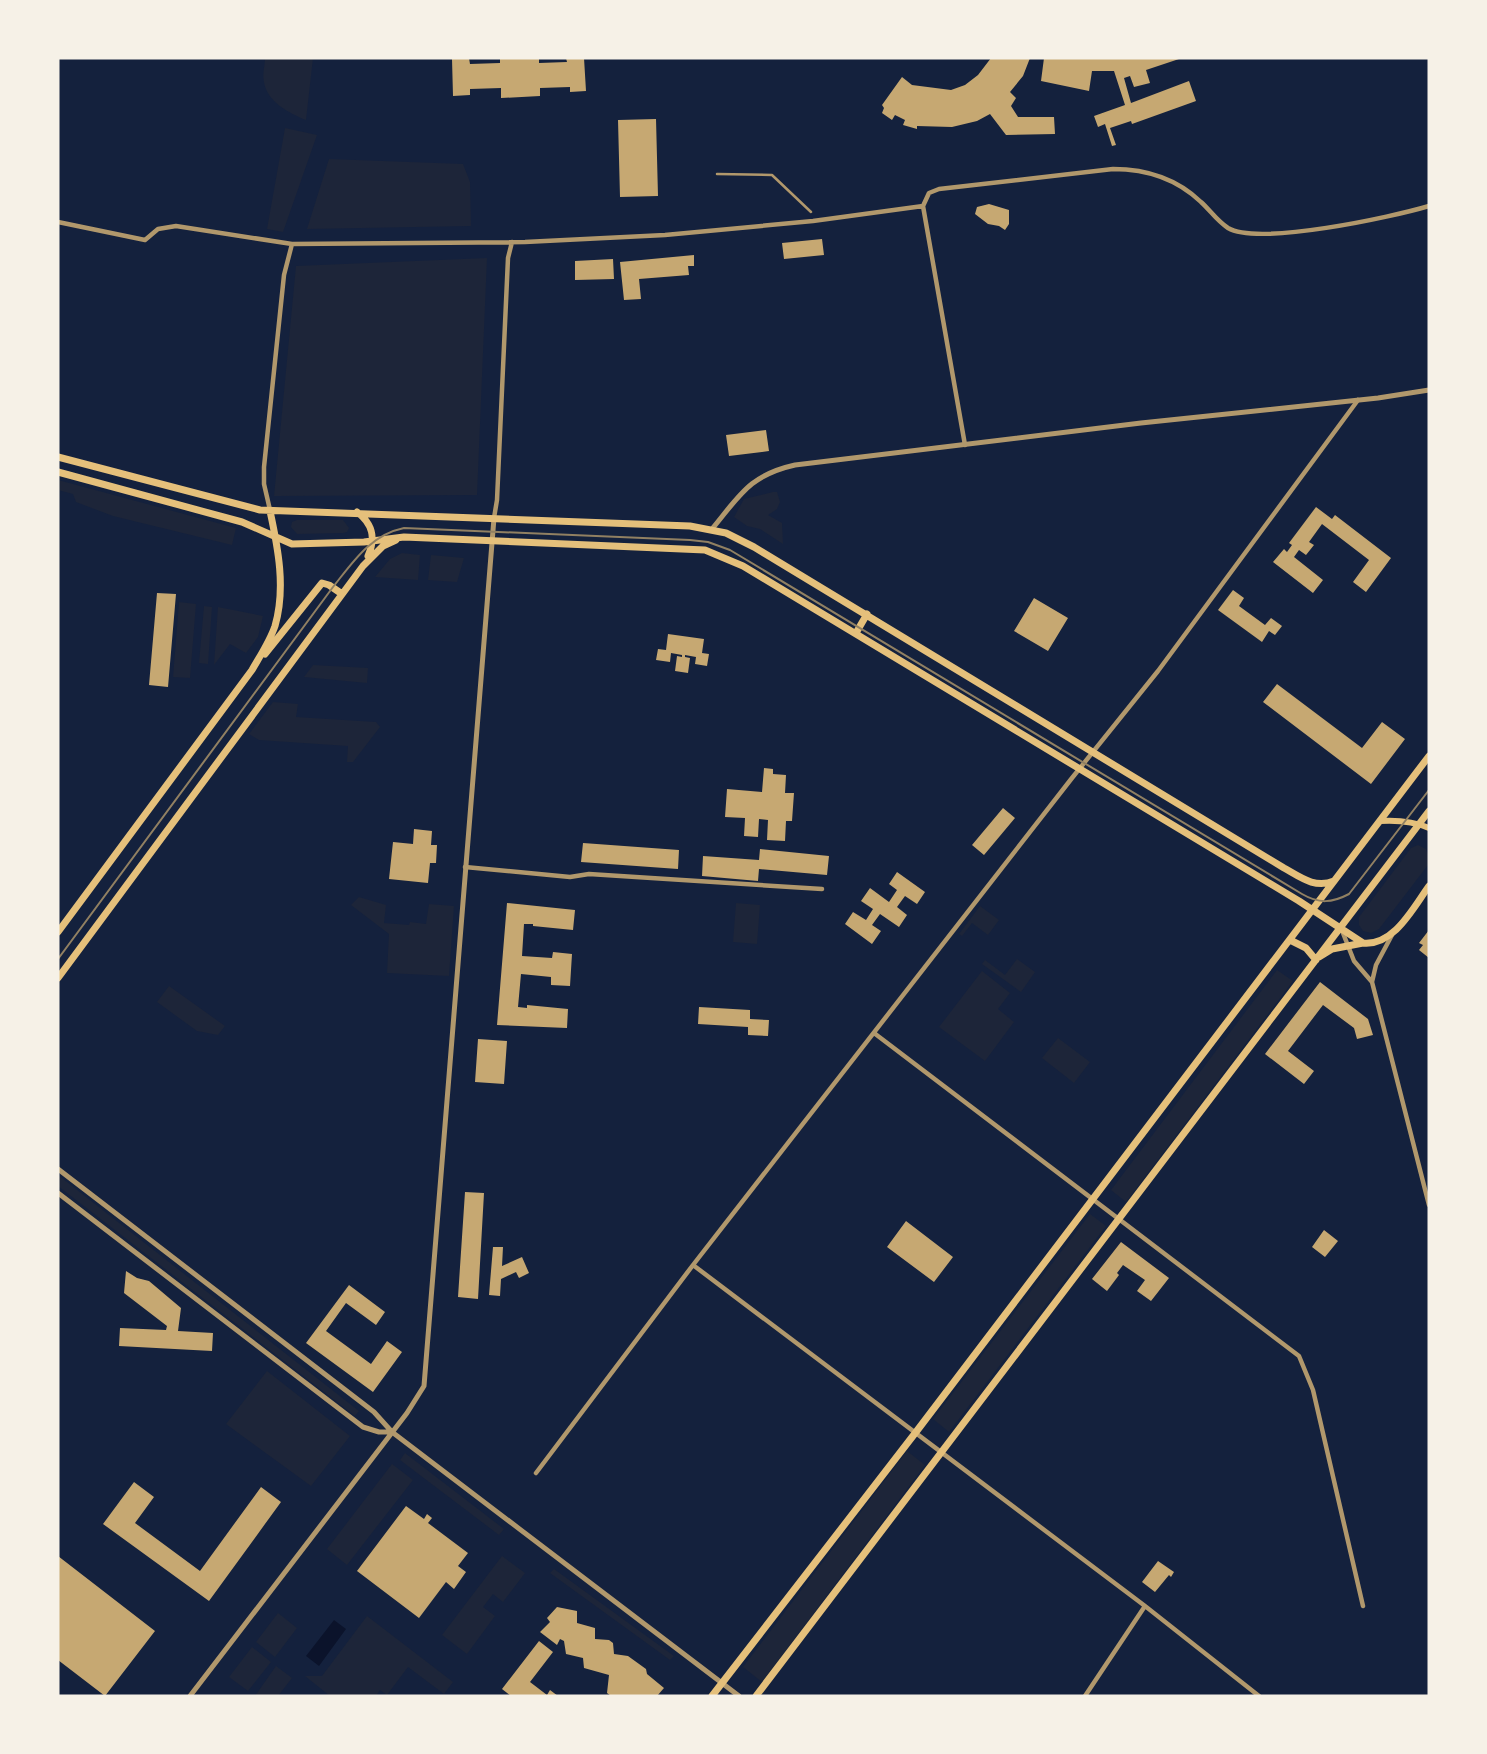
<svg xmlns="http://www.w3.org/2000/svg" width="1487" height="1754" font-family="'PT Sans Narrow',sans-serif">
	<rect width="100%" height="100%" fill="#14213d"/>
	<!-- green -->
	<path fill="#1d2539" d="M265,58h48l-7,62c-17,-7 -39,-18 -42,-38 -2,-8 1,-17 1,-24z
		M285,128l32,7 -34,97 -16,-3z
		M329,159l134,5 7,18 1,44 -164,3z
		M487,258l-10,237 -203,1 22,-230z
		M58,480l178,48 -4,17 -119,-29 -37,-14 -3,-8 -15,-4z
		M773,492h4l3,10 -3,7 -9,6 14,8 1,21 -23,-15 -13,-3 -13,-9 10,-18z
		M297,520h46l6,8 -2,4 -4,1 -46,1 -6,-7 1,-5z
		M402,553l18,2 -2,25 -43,-3 15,-18z
		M431,555l33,3 -7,24 -29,-2z
		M179,602l17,2 -6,74 -17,-1z
		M204,606l8,1 -4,57 -9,-1z
		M218,607l45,9 -5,21 -12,16 -16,-9 -16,21z
		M313,665l55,3 -1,15 -63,-6z
		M273,702l25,2 -2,13 80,5 4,5 -27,35h-6l1,-16 -89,-6 -10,-6z
		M1418,845l8,4 3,8 -1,8 -49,64 -8,4 -8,-2 -4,-6v-8l52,-69z
		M359,897l27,8 -2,18 25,2 1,-3 16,2 3,-20 25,2 -5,70 -62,-3 2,-39 -38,-29z
		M736,903l24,2 -3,39 -24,-2z
		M980,906l19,14 -11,15 -16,-12 -10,13 -3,-2z
		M1017,959l18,13 -14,20 -39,-28 3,-4 20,15z
		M1277,970l16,11 -167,221 -15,-12z
		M982,971l28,22 -12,16 16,13 -29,39 -46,-34z
		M169,986l56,40 -7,9 -21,-4 -40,-29z
		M1058,1038l32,24 -16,21 -32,-25z
		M58,1175l301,236 -4,5 -297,-230z
		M1090,1214l16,12 -157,206 -16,-13z
		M267,1371l83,65 -39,50 -85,-62z
		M907,1451l18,14 -163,217 -19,-15z
		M405,1453l99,76 -5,6 -99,-75z
		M392,1464l21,16 -66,85 -20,-16z
		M502,1556l23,17 -22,29 -10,-8 -10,13 12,9 -28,38 -25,-19z
		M554,1569l120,87 -4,4 -120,-87z
		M278,1613l19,15 -22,29 -19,-15z
		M367,1616l86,66 -9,12 -36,-27 -21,28 -7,-5 -4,6h-46l-25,-20h17z
		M252,1647l19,15 -23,29 -19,-14z
		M276,1666l16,12 -14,18h-23z"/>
	<!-- water -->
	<path fill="#0b132b" d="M334,1620l12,9 -27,37 -13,-10z"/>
	<!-- building -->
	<path fill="#c6a872" d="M469,58l1,6 30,-1v-5h39v5l28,-1 -1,-4h18l2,33 -16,1v-5l-30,1v8l-39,2v-10l-31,1v6l-17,1 -1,-37z
		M991,58h39l-7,18 -13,16 6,6 -5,8 7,11h36l1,17 -49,1 -16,-21 -13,7 -25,6 -35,-1v3l-14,-4 2,-5 -10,-5 -3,5 -10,-7 2,-5 -2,-3 20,-28 10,8 39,5 14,-5 13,-10z
		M1044,58h138l-36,12 4,13 -16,4 -4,-11 -6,2 7,25 58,-22 7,20 -64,23 -1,-3 -21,7 6,17 -4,1 -7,-22 -7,3 -4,-11 31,-11 -11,-34h-22l-3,20 -48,-10z
		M656,119l2,77 -38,1 -2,-77z
		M989,204l20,6v14l-4,6 -6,-4 -11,-2 -13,-10 2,-7z
		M822,239l2,16 -40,4 -2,-16z
		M694,255v11h-6l1,9 -50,4 2,20 -17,1 -4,-38z
		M613,259l1,20 -39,1v-19z
		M766,430l3,21 -40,5 -3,-21z
		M1316,507l16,12 3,-4 56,43 -25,34 -13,-10 16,-22 -47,-36 -13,18 5,3 -8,10 -7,-5 -5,7 29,23 -10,13 -40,-31 11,-13 3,3 5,-7 -3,-2z
		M1233,590l11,8 -5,8 26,19 6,-7 11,8 -7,9 -6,-4 -7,11 -44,-32z
		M157,593l19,1 -8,93 -19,-2z
		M1034,598l34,20 -20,33 -34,-20z
		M668,634l36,5 -2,14 7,1 -2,12 -12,-2 1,-7 -11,-2v2l5,1 -2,15 -13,-2 2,-15 5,1v-2l-11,-2 -1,9 -14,-2 2,-11 8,1z
		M1277,684l85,64 20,-26 23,17 -34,45 -108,-82z
		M764,768l9,1v5l13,1 -1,18h9l-2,28h-6l-1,20 -18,-1 1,-20 -9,-1 -1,18 -14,-1 1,-18 -20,-1 2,-28 35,3z
		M1003,808l12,10 -31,37 -12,-10z
		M414,829l18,2 -1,14h6l-1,18h-6l-2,20 -39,-4 4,-37 20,2z
		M583,843l96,7 -1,19 -97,-7z
		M760,849l69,7 -2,19 -68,-6 -1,12 -56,-5 1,-20 56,4z
		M897,872l28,20 -8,12 -12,-8 -8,11 10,8 -8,12 -19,-13 -8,11 9,6 -9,13 -27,-20 8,-12 13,8 7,-11 -12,-8 9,-13 19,14 8,-12 -8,-6z
		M507,903l68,7 -2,20 -40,-4v-2h-9l-2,32 30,2 1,-6 19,2 -2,32 -19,-1v-8l-30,-3 -3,33 9,1v-3l41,4 -1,19 -70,-3z
		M1429,930v28l-10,-8 4,-5 -4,-2z
		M1320,982l48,37 5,16 -16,4 -3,-11 -31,-23 -35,46 26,20 -10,13 -39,-30z
		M699,1007l51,3v9l19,1 -1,16 -20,-1v-8l-50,-3z
		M478,1039l29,2 -3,43 -29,-2z
		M465,1192l19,1 -6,106 -20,-2z
		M906,1221l47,36 -19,25 -47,-35z
		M1324,1230l14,11 -13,16 -13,-10z
		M1121,1242l48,36 -18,23 -14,-10 8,-11 -22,-15 -6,8 2,2 -12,16 -15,-12z
		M493,1247h10l-1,19 20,-9 7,16 -10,5 -3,-6 -15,7 -1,17 -11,-1z
		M126,1271l11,7 12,3 32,27 -3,23 35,2 -1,18 -93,-5 1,-18 46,2 1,-4 -43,-33z
		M349,1285l36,27 -9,13 -30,-22 -20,28 45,33 16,-23 15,11 -29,40 -67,-49z
		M134,1482l20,15 -19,26 65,48 61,-84 20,15 -72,99 -106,-77z
		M406,1506l18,13 3,-5 5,4 -4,5 40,30 -10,13 8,6 -12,17 -8,-7 -27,36 -62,-47z
		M58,1556l97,75 -50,65 -47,-36z
		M1158,1561l16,11 -3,5 -2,-2 -14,17 -13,-10z
		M557,1607l20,4v12l18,5v11l14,1 4,3 1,11 14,2 18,13 1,5 17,14 -7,8h-46l-4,-3 2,-18 -25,-7 -1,-10 -17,-4 -2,-13 -4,-2 -3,6 -17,-13 10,-10 -3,-4z
		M539,1641l14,11 -23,30 17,13 3,-5 8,6h-47l-9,-7z"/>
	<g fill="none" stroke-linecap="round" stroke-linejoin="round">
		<!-- service -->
		<path stroke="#b1986c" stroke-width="2.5" d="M717,174l55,1 39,37"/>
		<!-- minor -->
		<path stroke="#b1986c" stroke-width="4.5" d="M923,206l6,-13 10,-4 174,-20c34,0 63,9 88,33 9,8 16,19 27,26 31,18 164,-11 201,-22
			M923,206l42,239
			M58,222l87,18 13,-11 18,-3 116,18 233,-2 140,-7 148,-14 110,-15
			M270,510l-6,-26v-17l20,-192 8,-31
			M494,518l3,-18 11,-242 4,-16
			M465,867l105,10 19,-3 233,15
			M1341,928l13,33 18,21
			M1392,935l-16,30 -4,17 57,223
			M874,1033l425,323 14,34 50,216
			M693,1265l452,341 114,90
			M536,1473l157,-208 379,-487 86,-107 200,-271
			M1085,1696l60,-90"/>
		<!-- tertiary -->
		<path stroke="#b1986c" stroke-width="5" d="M712,529c28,-34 38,-54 83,-64l346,-42 237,-25 51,-8
			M58,1169l316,243 18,20 347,264
			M58,1193l305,234 16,5h13
			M190,1696l217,-283 17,-27 70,-868"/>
		<!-- secondary -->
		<path stroke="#e5c07b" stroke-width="6" d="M1380,821c17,-1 33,0 49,7"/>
		<!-- primary -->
		<path stroke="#e5c07b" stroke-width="7" d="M58,457l202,53 430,16 36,7 28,14 530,321c16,9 31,21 50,13
			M58,472l184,50 50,22 72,-2 40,-5 301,13 38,16 556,335 64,42c31,3 50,-35 66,-57
			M357,512c16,12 19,26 11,44
			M856,633l11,-19
			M265,654l57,-71 7,2 13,9
			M58,932l194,-262c8,-14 18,-29 23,-44 11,-38 3,-78 -5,-115
			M1290,940l16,8 10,12
			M1319,957l13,-8 31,-6
			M58,978l305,-412 20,-20 13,-6
			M712,1696l204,-264 513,-676
			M756,1696l673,-885"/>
		<!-- tram -->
		<path stroke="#918062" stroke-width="2" d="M58,959l275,-372c20,-25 37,-52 71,-59l286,12 18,2 22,8 572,344c17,10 30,9 47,0l80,-104"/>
	</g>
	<!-- border -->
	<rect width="1487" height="1754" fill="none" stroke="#f6f1e7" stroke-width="119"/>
</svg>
